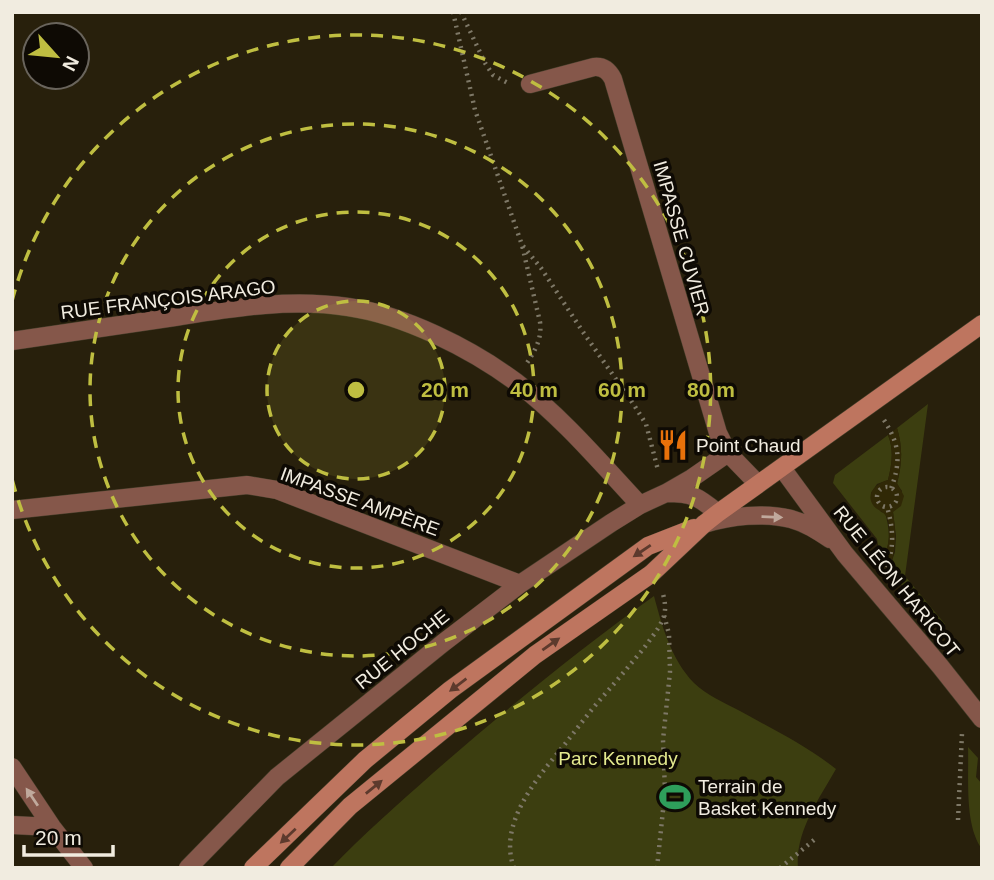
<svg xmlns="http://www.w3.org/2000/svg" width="994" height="880" font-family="Arial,sans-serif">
	<rect width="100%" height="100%" fill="#28200c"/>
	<!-- green -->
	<path fill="#3c3e10" d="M928,404l-23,172 40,48 -5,3 -8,-4 -43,-54 6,-17 1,-16 -3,-24 9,-21 -5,-7c5,-20 6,-36 0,-56z
		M888,435c6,15 4,29 0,45l-11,4 -6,9 10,19 4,1c5,16 6,33 -3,48l-4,-4 1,-7 -2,-11 -44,-56 2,-8z
		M654,596c8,30 17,63 40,87 12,12 31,20 46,28 32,18 67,35 96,58 -17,30 -41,63 -38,99h-467c32,-33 67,-64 102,-95 71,-62 144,-122 221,-177z
		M968,747l10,11 -2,19 6,7v65c-18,-24 -13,-72 -14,-102z"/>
	<!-- sand -->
	<path fill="#302806" d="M897,428c6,20 5,36 0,55l7,13 -3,10 -8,6c3,20 4,38 -4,57l-7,-8c6,-11 11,-33 4,-45 -3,-5 -10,-6 -13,-11 -8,-12 4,-22 15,-25 4,-16 6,-30 0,-45z"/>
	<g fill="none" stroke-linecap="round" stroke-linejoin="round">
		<defs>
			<path id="minor" d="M530,84l64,-17c9,-1 15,4 19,12l105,354 10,20 30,31
				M12,341c54,-8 108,-16 163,-24 57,-9 115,-19 173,-10 56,8 122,41 168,75 46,35 84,80 124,123
				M666,493c27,0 31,3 52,20
				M12,510l235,-25 30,5 243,94
				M12,767l40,60 32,41
				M12,825l40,2
				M188,868l89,-91 166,-134 77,-59 91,-61 29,-18 26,-12 26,-15 36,-25"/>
			<path id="tertiary" d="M782,468l63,86 95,112 42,53
				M704,524c27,-8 60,-12 87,-5 15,4 27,12 39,20"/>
			<path id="secondary" d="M253,868l112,-108 85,-70 198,-144 46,-18
				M289,868l61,-62 185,-151 116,-81 53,-50 14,-11 264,-189"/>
		</defs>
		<!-- minor casing -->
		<use href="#minor" stroke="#443d2a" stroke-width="19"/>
		<!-- tertiary casing -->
		<use href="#tertiary" stroke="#443d2a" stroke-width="19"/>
		<!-- secondary casing -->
		<use href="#secondary" stroke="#443d2a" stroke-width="19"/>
		<!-- path -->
		<path stroke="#7e7867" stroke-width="4.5" stroke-dasharray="2 5" stroke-linecap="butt" d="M453,12l22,98 47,135 18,77c2,16 -4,27 -13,41
			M461,12l24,51 8,12 15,8
			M523,246l18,22 42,64 51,73 12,19 12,46
			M884,420c16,25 17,41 7,69
			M877 497a10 10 0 1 1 20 0a10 10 0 1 1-20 0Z
			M886,567c9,-19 7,-40 1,-60
			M958,820l4,-87
			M514,868c-17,-45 25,-92 51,-124 11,-14 22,-29 34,-43 15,-17 30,-35 45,-53 7,-10 16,-20 20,-32 2,-8 1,-14 -1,-22
			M657,868l8,-77 -2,-51 7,-68 -1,-38 -5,-19
			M780,868l34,-28"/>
		<!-- minor -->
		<use href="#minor" stroke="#85574a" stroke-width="18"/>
		<!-- tertiary -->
		<use href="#tertiary" stroke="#85574a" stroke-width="18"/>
		<!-- secondary -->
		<use href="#secondary" stroke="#be755f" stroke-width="18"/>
	</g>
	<!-- one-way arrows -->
	<defs><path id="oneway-solid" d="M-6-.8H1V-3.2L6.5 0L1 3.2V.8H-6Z" transform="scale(1.75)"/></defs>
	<g fill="#c0a99c">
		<use href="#oneway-solid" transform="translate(772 517) rotate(2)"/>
		<use href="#oneway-solid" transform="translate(32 797) rotate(-124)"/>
	</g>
	<g fill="#5d3a2d">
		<use href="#oneway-solid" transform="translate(642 551) rotate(146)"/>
		<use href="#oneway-solid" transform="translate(551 644) rotate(-35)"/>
		<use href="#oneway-solid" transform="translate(458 685) rotate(143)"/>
		<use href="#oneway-solid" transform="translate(374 787) rotate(-39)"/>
		<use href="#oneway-solid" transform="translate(288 836) rotate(137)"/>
	</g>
	<!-- distance rings -->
	<circle cx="356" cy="390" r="89" fill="#bfbe41" fill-opacity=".12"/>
	<g fill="none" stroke="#bfbe41" stroke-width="3.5" stroke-dasharray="12 9">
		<circle cx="356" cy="390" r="89"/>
		<circle cx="356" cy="390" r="178"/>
		<circle cx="356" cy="390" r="266"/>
		<path d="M12 301A355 355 0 1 1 12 479"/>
	</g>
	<!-- icons -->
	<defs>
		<symbol id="restaurant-bare" viewBox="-9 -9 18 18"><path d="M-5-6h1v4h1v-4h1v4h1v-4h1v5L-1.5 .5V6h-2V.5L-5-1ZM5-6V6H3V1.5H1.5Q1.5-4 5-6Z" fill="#e8710a" stroke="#0e0a04" stroke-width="2.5" paint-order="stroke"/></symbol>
		<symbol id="stadium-bare" viewBox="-9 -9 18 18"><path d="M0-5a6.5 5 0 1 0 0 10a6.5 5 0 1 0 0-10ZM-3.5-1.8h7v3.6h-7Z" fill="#2e9e5b" stroke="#0e0a04" stroke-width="2.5" paint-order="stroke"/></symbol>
	</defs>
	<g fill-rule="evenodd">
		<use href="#restaurant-bare" x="651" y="423" width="44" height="44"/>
		<use href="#stadium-bare" x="653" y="775" width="44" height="44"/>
	</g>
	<g text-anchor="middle" stroke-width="7" stroke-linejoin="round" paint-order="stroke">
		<!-- street labels -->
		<g font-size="19" fill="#f1ece0" stroke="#0e0a04">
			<text transform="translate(682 238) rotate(74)" y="7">IMPASSE CUVIER</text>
			<text transform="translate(168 299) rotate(-7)" y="7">RUE FRANÇOIS ARAGO</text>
			<text transform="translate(360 501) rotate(20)" y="7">IMPASSE AMPÈRE</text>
			<text transform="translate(897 581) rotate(51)" y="7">RUE LÉON HARICOT</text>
			<text transform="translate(402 649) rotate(-39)" y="7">RUE HOCHE</text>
		</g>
		<!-- poi labels -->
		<g font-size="19" fill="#f1ece0" stroke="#0e0a04" text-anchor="start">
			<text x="696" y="452">Point Chaud</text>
			<text x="698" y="793">Terrain de<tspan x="698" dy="22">Basket Kennedy</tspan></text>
		</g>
		<!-- park labels -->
		<g font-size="19" fill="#e3e98e" stroke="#0e0a04">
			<text x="618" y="765">Parc Kennedy</text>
		</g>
	</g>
	<circle cx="356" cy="390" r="10" fill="#bfbe41" stroke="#0e0a04" stroke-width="3.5"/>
	<g font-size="21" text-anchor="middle" font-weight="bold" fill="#bfbe41" stroke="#0e0a04" stroke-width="7" stroke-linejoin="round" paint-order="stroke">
		<text x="445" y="397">20 m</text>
		<text x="534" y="397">40 m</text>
		<text x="622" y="397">60 m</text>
		<text x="711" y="397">80 m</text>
	</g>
	<!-- border -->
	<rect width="994" height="880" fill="none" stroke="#f1ece0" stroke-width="28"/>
	<!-- north arrow -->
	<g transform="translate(56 56) rotate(117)"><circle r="33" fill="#0e0a04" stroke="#69645c" stroke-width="2"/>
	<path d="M0-5L12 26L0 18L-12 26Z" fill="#bfbe41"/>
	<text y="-10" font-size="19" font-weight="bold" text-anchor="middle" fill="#f1ece0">N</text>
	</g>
	<!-- scale -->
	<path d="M24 845v10h89v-10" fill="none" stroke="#f1ece0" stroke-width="3.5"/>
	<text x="35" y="845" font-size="21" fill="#f1ece0" stroke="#0e0a04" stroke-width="5" paint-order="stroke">20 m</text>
</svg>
